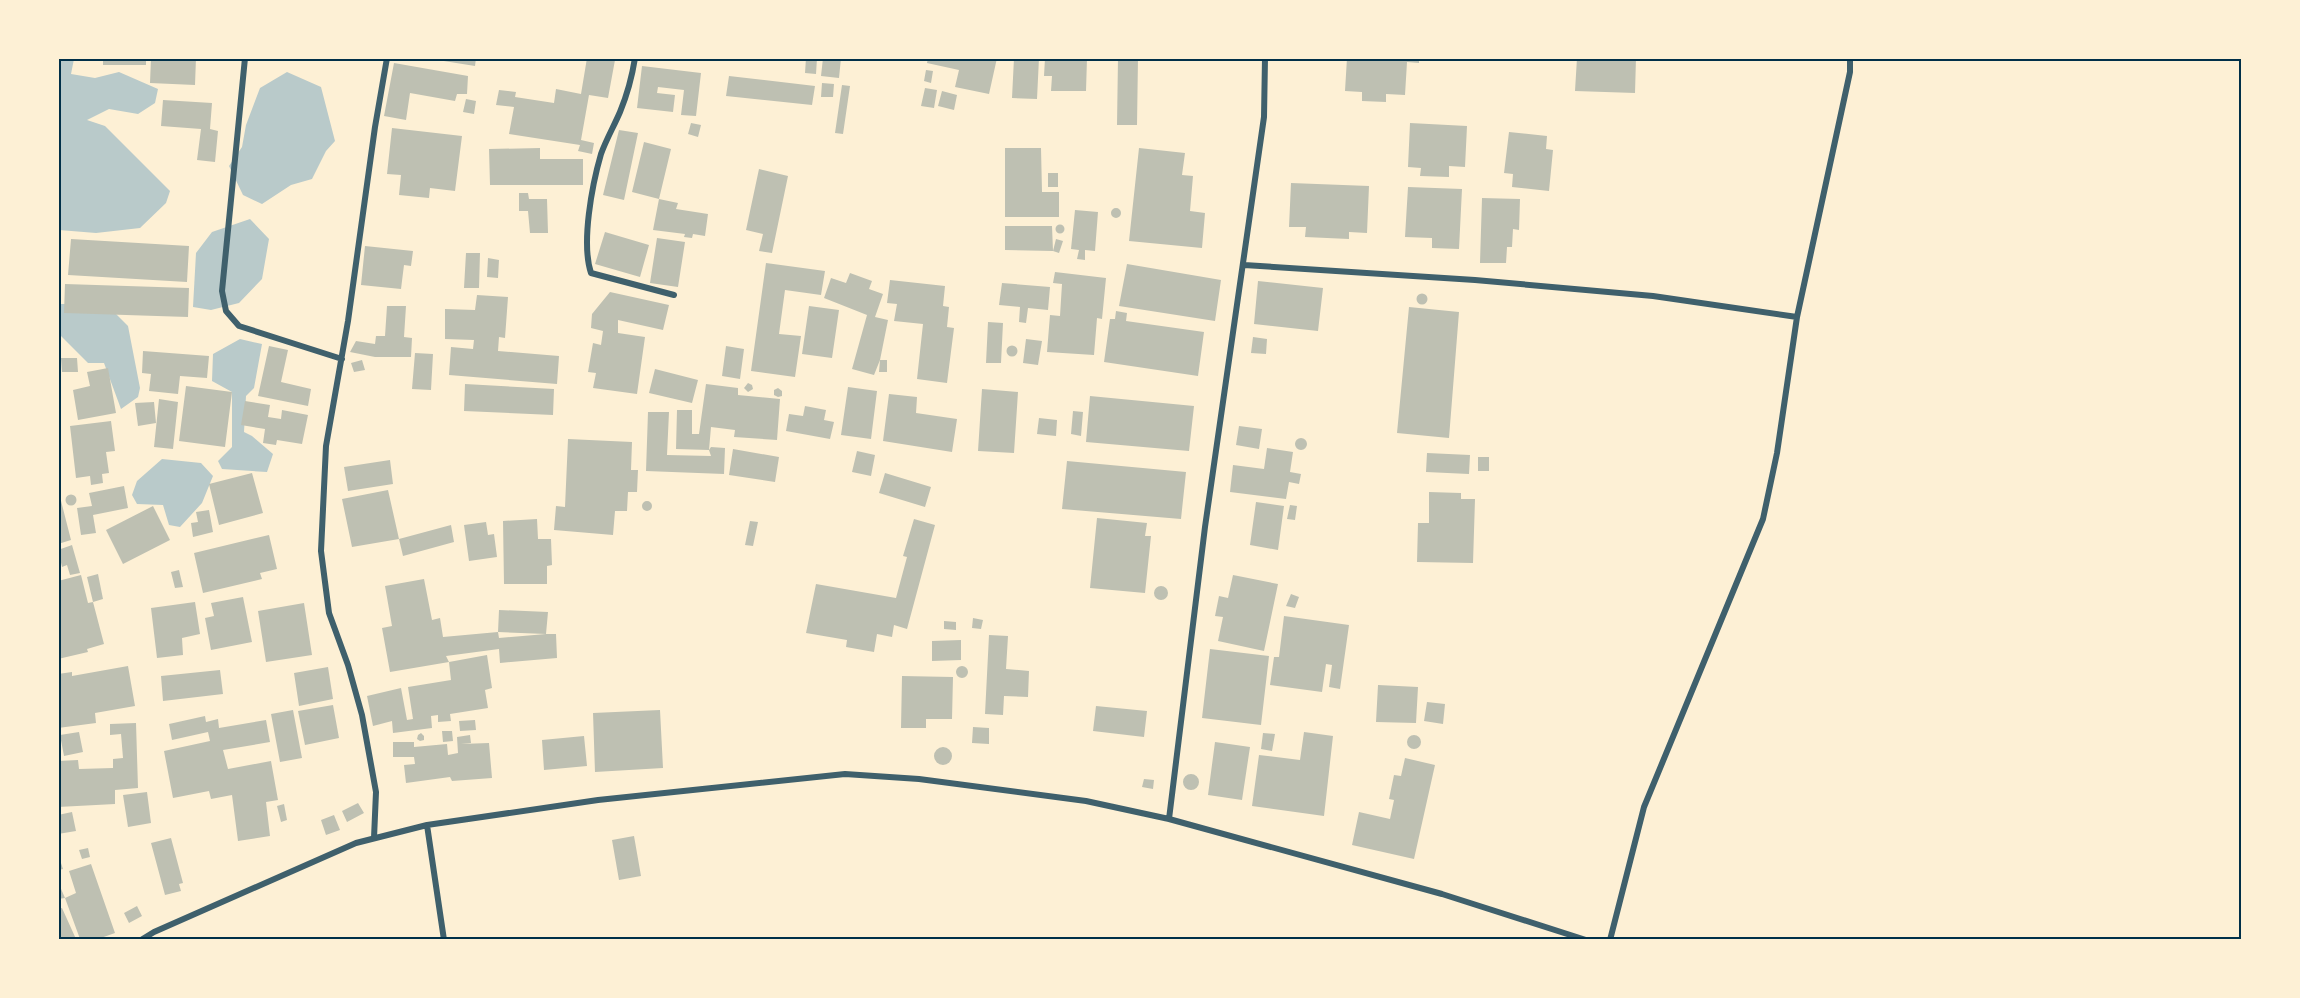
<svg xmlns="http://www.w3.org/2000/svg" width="2300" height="998" font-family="'Source Sans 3',sans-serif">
	<rect width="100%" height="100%" fill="#fdf0d5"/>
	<!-- green -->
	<path fill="#b9caca" d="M58,59h16l-3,15 24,4 24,-6 39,17 -3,14 -17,11 -29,-5 -22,11 18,6 65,65 -4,12 -26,25 -44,5 -37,-3z
		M287,72l34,15 14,54 -9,10 -14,28 -21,6 -29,19 -19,-9 -14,-29 13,-19 4,-22 14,-37z
		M250,219l19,20 -7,40 -23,24 -28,7 -18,-3 3,-54 16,-21z
		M58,304h48l22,22 12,62 -2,9 -17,12 -17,-46h-16l-29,-29z
		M240,339l22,5 -8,44 -8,8 -2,36 8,4 21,18 -6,18 -45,-3 -4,-8 14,-14v-55l-20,-11 1,-27z
		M162,459l39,4 12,13 -11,27 -22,24 -11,-2 -6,-20 -26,-1 -5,-9 5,-14z"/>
	<!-- building -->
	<path fill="#bec0b2" d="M103,58h43v7h-43z
		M151,58h45l-1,27 -45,-2z
		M425,58h51l-1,8z
		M587,58l28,2 -7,38 -19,-3 -8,45 13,3 -2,11 -14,-3 2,-6 -71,-11 5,-27 -18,-2 3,-15 17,2 -1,5 39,6 2,-14 25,5z
		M806,58h11l-1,16 -11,-1z
		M823,58h18l-2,20 -18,-2z
		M928,58h69l-8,36 -34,-7 4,-17 -32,-7z
		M1014,58h25l-2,41 -25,-1z
		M1045,58h42l-1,33h-35l1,-15h-8z
		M1118,58h20l-1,67h-20z
		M1347,58h72v5l-12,-1 -2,33 -19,-1v8l-24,-1v-9l-17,-1z
		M1577,58h59l-1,35 -60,-2z
		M394,63l74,13 -1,18h-10l-2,7 -45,-8 -4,27 -22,-4z
		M642,66l59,7 -5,43 -15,-1 3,-25 -26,-3 -1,6 18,2 -2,17 -36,-4z
		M926,70l7,1 -2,12 -7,-2z
		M729,76l86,10 -3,19 -86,-9z
		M822,83l12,1 -1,13h-12z
		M842,85l8,1 -7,48 -8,-1z
		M925,88l12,2 -3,18 -13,-2z
		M942,91l15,4 -3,15 -16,-4z
		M466,99l10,2 -2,13 -11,-2z
		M163,100l49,3 -2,26 8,2 -3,31 -18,-2 4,-31 -40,-3z
		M691,123l10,2 -3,12 -10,-3z
		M1410,123l57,3 -2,41 -16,-1v11l-29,-1 1,-8 -13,-1z
		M392,128l70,8 -7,55 -25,-3 -1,10 -30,-3 2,-20 -14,-1z
		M619,130l19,3 -14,67 -21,-5z
		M1509,132l38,4 -1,13 7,1 -4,41 -37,-4 1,-13 -9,-1z
		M644,142l27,7 -12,50 -27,-7z
		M540,148v11h43v26h-93l-1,-36z
		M1005,148h36l1,44h17v25h-54z
		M1139,148l46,5 -3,22 11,1 -3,35 15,2 -3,35 -73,-7z
		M759,169l29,7 -16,77 -13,-2 4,-17 -17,-4z
		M1048,173h10v14h-10z
		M1291,183l78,3 -2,47 -18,-1v7l-44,-2 1,-10h-17z
		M1408,187l54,2 -3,60 -27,-1v-10l-27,-1z
		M519,193h9l1,6h18l1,34h-18l-2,-22h-9z
		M1482,198l38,1 -1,31 -6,-1 -1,18h-5l-1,16h-26z
		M659,199l19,4 -2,6 32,5 -3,22 -12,-2 -1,4 -8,-1 1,-3 -32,-4z
		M1111 213a5 5 0 1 1 10 0a5 5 0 1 1-10 0Z
		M1075,210l23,2 -3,39 -10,-1v10l-8,-1 2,-9 -8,-1z
		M1055.5 229a4.5 4.5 0 1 1 9 0a4.5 4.5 0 1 1-9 0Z
		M1005,226h47l1,25 -48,-1z
		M605,232l44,13 -9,32 -45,-13z
		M657,238l28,4 -7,45 -28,-4z
		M71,239l118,7 -2,36 -119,-7z
		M1056,239l7,2 -4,12 -6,-2z
		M365,246l48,5 -2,15 -7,-1 -3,24 -40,-4z
		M466,253h14l-1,35h-15z
		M488,258l11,2 -1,18 -11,-1z
		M766,263l59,8 -4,24 -36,-5 -6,44 22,2 -6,41 -44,-6z
		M1127,264l94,16 -6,41 -96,-15z
		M1055,272l51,6 -4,41 -5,-1 -3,37 -47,-3 3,-37 10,1 2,-32 -9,-1z
		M850,273l22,8 -3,8 14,5 -8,23 13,3 -8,40h7v12h-8l1,-12 -6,15 -22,-6 15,-54 -43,-17 7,-20 15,5z
		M890,280l55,6 -2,20 6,1 -2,20 7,1 -7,55 -30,-4 6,-55 -29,-3 3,-17 -10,-1z
		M1258,281l65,7 -5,43 -64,-7z
		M1002,283l48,4 -2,23 -20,-2 -2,15 -7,-1 1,-15 -21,-2z
		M65,284l124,4 -1,29 -124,-4z
		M610,292l59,13 -6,25 -45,-10v13l27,4 -8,57 -44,-6 3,-15 -8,-1 5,-29 8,2 2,-14 -12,-3 1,-14z
		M1416.5 299a5.5 5.5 0 1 1 11 0a5.5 5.5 0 1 1-11 0Z
		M477,295l31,2 -3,41 -6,-1 -1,14 61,5 -2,28 -108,-9 2,-28 22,2 1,-9 -29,-1v-30l30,1z
		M387,306h19l-2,31 8,1 -1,19h-36l-25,-5 6,-11 19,3 1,-8h9z
		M809,306l30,4 -7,48 -30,-4z
		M1409,307l50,5 -10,126 -52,-5z
		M1116,311l11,2 -1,8 78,11 -6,44 -94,-14 6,-43h5z
		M988,322l15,1 -2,40h-15z
		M1253,337l14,2 -1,15 -15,-1z
		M1026,339l16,2 -4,24 -15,-2z
		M1006.5 351a5.5 5.5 0 1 1 11 0a5.5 5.5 0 1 1-11 0Z
		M269,346l19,4 -7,32 30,7 -3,17 -50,-10z
		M726,346l18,3 -4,30 -18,-3z
		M143,351l66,5 -2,22 -27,-2 -2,18 -29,-3 2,-17 -9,-1z
		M415,353l18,1 -2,36 -19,-1z
		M61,358h16l1,14h-16z
		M362,360l3,10 -11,2 -3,-9z
		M108,368l8,45 -38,7 -5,-30 17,-4 -3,-14z
		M655,369l43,11 -6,23 -43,-10z
		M748,383l4,2 1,4 -5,3 -4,-4z
		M465,384l89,5 -1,26 -89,-4z
		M706,384l32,4v7l42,4 -3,41 -43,-3 1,-7 -24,-3 -2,23 -33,-1 1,-39h15v24h7z
		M186,386l46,6 -7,55 -46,-6z
		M848,387l29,4 -6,48 -30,-4z
		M778,388l4,3v5l-4,1 -4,-2v-5z
		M982,389l36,3 -4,61 -36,-2z
		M889,394l28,3 -1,16 41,6 -5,33 -69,-11z
		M1090,396l104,10 -5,45 -103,-9z
		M159,399l19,3 -5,47 -19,-2z
		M245,401l25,4 -2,12 13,2 1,-9 26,5 -6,29 -25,-4 -1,5 -13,-2 2,-14 -24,-4z
		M154,402l2,21 -18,3 -3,-23z
		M805,406l21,4 -2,10 10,2 -4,17 -44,-8 3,-17 14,2z
		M1073,411l10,1 -2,24 -10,-2z
		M648,412h21l-2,43 44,1 -2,-6 2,-3 14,1 -1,26 -78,-3z
		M1039,418l18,2 -1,16 -19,-2z
		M111,421l4,30 -9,1 3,21 -7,1 1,9 -12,2 -1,-9 -14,2 -6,-52z
		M1239,426l23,3 -3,20 -23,-4z
		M1295 444a6 6 0 1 1 12 0a6 6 0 1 1-12 0Z
		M568,439l64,3 -1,28h7l-1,22h-9l-1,19h-12l-2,24 -59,-5 2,-24 9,1z
		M1267,448l26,4 -3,20 11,2 -2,10 -10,-2 -3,17 -56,-7 3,-27 31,4z
		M733,449l46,8 -4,25 -46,-7z
		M857,451l18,4 -4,21 -19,-4z
		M1427,453l43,2 -1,19 -43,-2z
		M1478,457h11v14h-11z
		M390,460l3,24 -45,7 -4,-24z
		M1067,461l119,11 -5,47 -119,-10z
		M252,473l11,40 -44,12 -10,-41z
		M885,473l46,14 -6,20 -46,-14z
		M124,486l4,22 -35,7 3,18 -15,2 -4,-27 15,-2 -3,-13z
		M58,489l13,51 -13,4z
		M388,490l11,49 -47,8 -10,-48z
		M1429,492l32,1v6h14l-2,64 -56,-1 1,-39h11z
		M65.5 500a5.5 5.5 0 1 1 11 0a5.5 5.5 0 1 1-11 0Z
		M642 506a5 5 0 1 1 10 0a5 5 0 1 1-10 0Z
		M1256,502l28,4 -6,44 -28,-5z
		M1290,505l7,1 -2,14 -8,-1z
		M153,506l17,34 -47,24 -17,-34z
		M209,510l4,22 -20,5 -2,-14 7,-1 -2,-10z
		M1097,518l50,5 -2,13h6l-6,57 -55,-5z
		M537,519l1,20h13l1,26 -5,1v18h-43l-1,-63z
		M914,519l21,6 -28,104 -13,-4 -2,12 -15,-3 -3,18 -28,-5 1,-7 -41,-7 10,-49 80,14 11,-41 -4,-1z
		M750,521l8,1 -5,24 -8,-1z
		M486,522l2,13 6,-1 3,23 -28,4 -5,-36z
		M451,525l3,17 -51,14 -4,-17z
		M269,535l8,34 -17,4 2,6 -59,14 -9,-40z
		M72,545l8,28 -10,2 -3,-10 -5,2 -4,-17z
		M179,570l4,17 -8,1 -4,-16z
		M98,574l5,25 -10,3 11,42 -17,5 1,3 -30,7v-78l23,-6 7,28 5,-1 -6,-25z
		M1233,575l45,9 -14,67 -46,-10 5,-24 -8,-1 4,-20 9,2z
		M424,579l8,41 8,-2 3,19 55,-5 1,6 47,-4 -48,-2 1,-22 49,2 -2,22h10l1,24 -57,5 -1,-14 -53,7 3,6 -59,10 -8,-44 10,-2 -7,-40z
		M1154 593a7 7 0 1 1 14 0a7 7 0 1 1-14 0Z
		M1291,594l8,3 -4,11 -9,-2z
		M243,597l9,45 -41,8 -6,-32 9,-2 -3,-13z
		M195,602l5,32 -18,4 1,17 -26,3 -6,-50z
		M304,603l8,52 -46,7 -8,-51z
		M1284,616l65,9 -9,64 -11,-2 3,-22 -6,-1 -4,28 -52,-7 4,-28h5z
		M973,618l10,2 -2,9 -9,-1z
		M944,621l12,1v8l-12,-1z
		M989,635l19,1 -2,33 23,2 -1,26 -24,-1 -1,19 -18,-1z
		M961,640v20l-29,1v-20z
		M1210,649l59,7 -8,69 -59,-7z
		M487,655l5,33 -7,2 3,18 -38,6 1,7 -13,1v-7l-7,1 1,12 -39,5 -1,-12 -19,5 -6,-30 34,-8 6,32 6,-1 -5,-32 43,-7 -2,-18z
		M128,666l7,40 -40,7 1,10 -38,5v-54l14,-2v4z
		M956 672a6 6 0 1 1 12 0a6 6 0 1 1-12 0Z
		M328,667l5,32 -34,7 -5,-33z
		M220,670l3,24 -60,7 -2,-25z
		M902,676l51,1 -1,42h-26v9h-25z
		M1378,685l40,2 -2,36 -40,-1z
		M1427,702l18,2 -2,20 -19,-3z
		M333,705l6,33 -34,7 -7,-34z
		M1096,706l51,5 -3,26 -51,-6z
		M293,710l9,48 -22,4 -9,-48z
		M660,710l3,58 -68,4 -2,-59z
		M205,716l1,6 12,-3 1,9 47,-8 4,22 -47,8 5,19 43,-8 7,39 -12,2 4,34 -32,5 -6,-46 -21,4 -2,-8 -36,7 -9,-47 46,-10 -2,-9 -36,8 -3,-16z
		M475,720l1,10 -16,1 -1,-10z
		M136,723l2,65 -23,2v14l-57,3v-46l20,-1 1,9 34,-1v-9l10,-1 -2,-24 -11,1v-11z
		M973,727l16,1v16l-17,-1z
		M442,731h10l1,10 -10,1z
		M79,732l4,20 -19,4 -4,-21z
		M1304,732l29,4 -9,80 -72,-10 7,-51 41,5z
		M421,733l3,3v4l-4,1 -3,-2 1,-4z
		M1263,733l12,1 -3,17 -11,-2z
		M470,735l1,8 -10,1 28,-1 3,35 -40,3 -2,-4 -44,6 -2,-18 11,-1 -1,-7h-21v-15h21v5l33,-3 1,11 10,-2 -1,-16z
		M1407 742a7 7 0 1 1 14 0a7 7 0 1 1-14 0Z
		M584,736l3,30 -43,4 -2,-30z
		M1215,742l35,5 -8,53 -34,-5z
		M934 756a9 9 0 1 1 18 0a9 9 0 1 1-18 0Z
		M1405,758l30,7 -21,94 -62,-14 7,-33 31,7 4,-19 -5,-1 5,-24 7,1z
		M1183 782a8 8 0 1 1 16 0a8 8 0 1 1-16 0Z
		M1144,779l10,1 -1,9 -11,-2z
		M147,792l4,31 -23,4 -5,-32z
		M358,803l6,10 -17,9 -5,-11z
		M284,804l3,16 -6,2 -4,-16z
		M72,812l4,19 -18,3v-19z
		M334,815l6,15 -14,5 -5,-15z
		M634,836l7,40 -22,4 -7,-40z
		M171,838l12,45 -4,1 2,7 -16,4 -14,-52z
		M88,848l2,9 -8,2 -3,-9z
		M58,854l5,15 -5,1z
		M91,864l24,69 -17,6h-18l-15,-41 -7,1v-17l7,16 11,-5 -7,-22z
		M137,906l5,10 -13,7 -5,-10z
		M62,908l14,31h-18v-30z"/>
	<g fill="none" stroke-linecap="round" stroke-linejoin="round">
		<!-- minor -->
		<path stroke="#3f606c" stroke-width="6" d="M245,58l-23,233 4,20 13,15 103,33
			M635,58c-3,19 -8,37 -15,54 -6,14 -14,28 -19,42 -9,31 -20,89 -10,119l83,22
			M1244,265l231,15 178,16 144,21
			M1169,819l36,-292 59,-410 1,-59
			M427,825l17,115
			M374,838l2,-46 -14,-77 -14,-50 -19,-52 -8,-62 5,-105 22,-125 27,-194 12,-69
			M141,940l13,-8 202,-89 71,-18 171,-25 247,-26 74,5 167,22 83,18 273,75 144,46
			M1610,940l34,-133 119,-288 14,-66 20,-136 53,-245v-14"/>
	</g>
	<!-- border -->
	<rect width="2300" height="998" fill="none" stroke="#fdf0d5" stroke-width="120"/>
	<rect x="60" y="60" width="2180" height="878" fill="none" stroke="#003049" stroke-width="2"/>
</svg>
